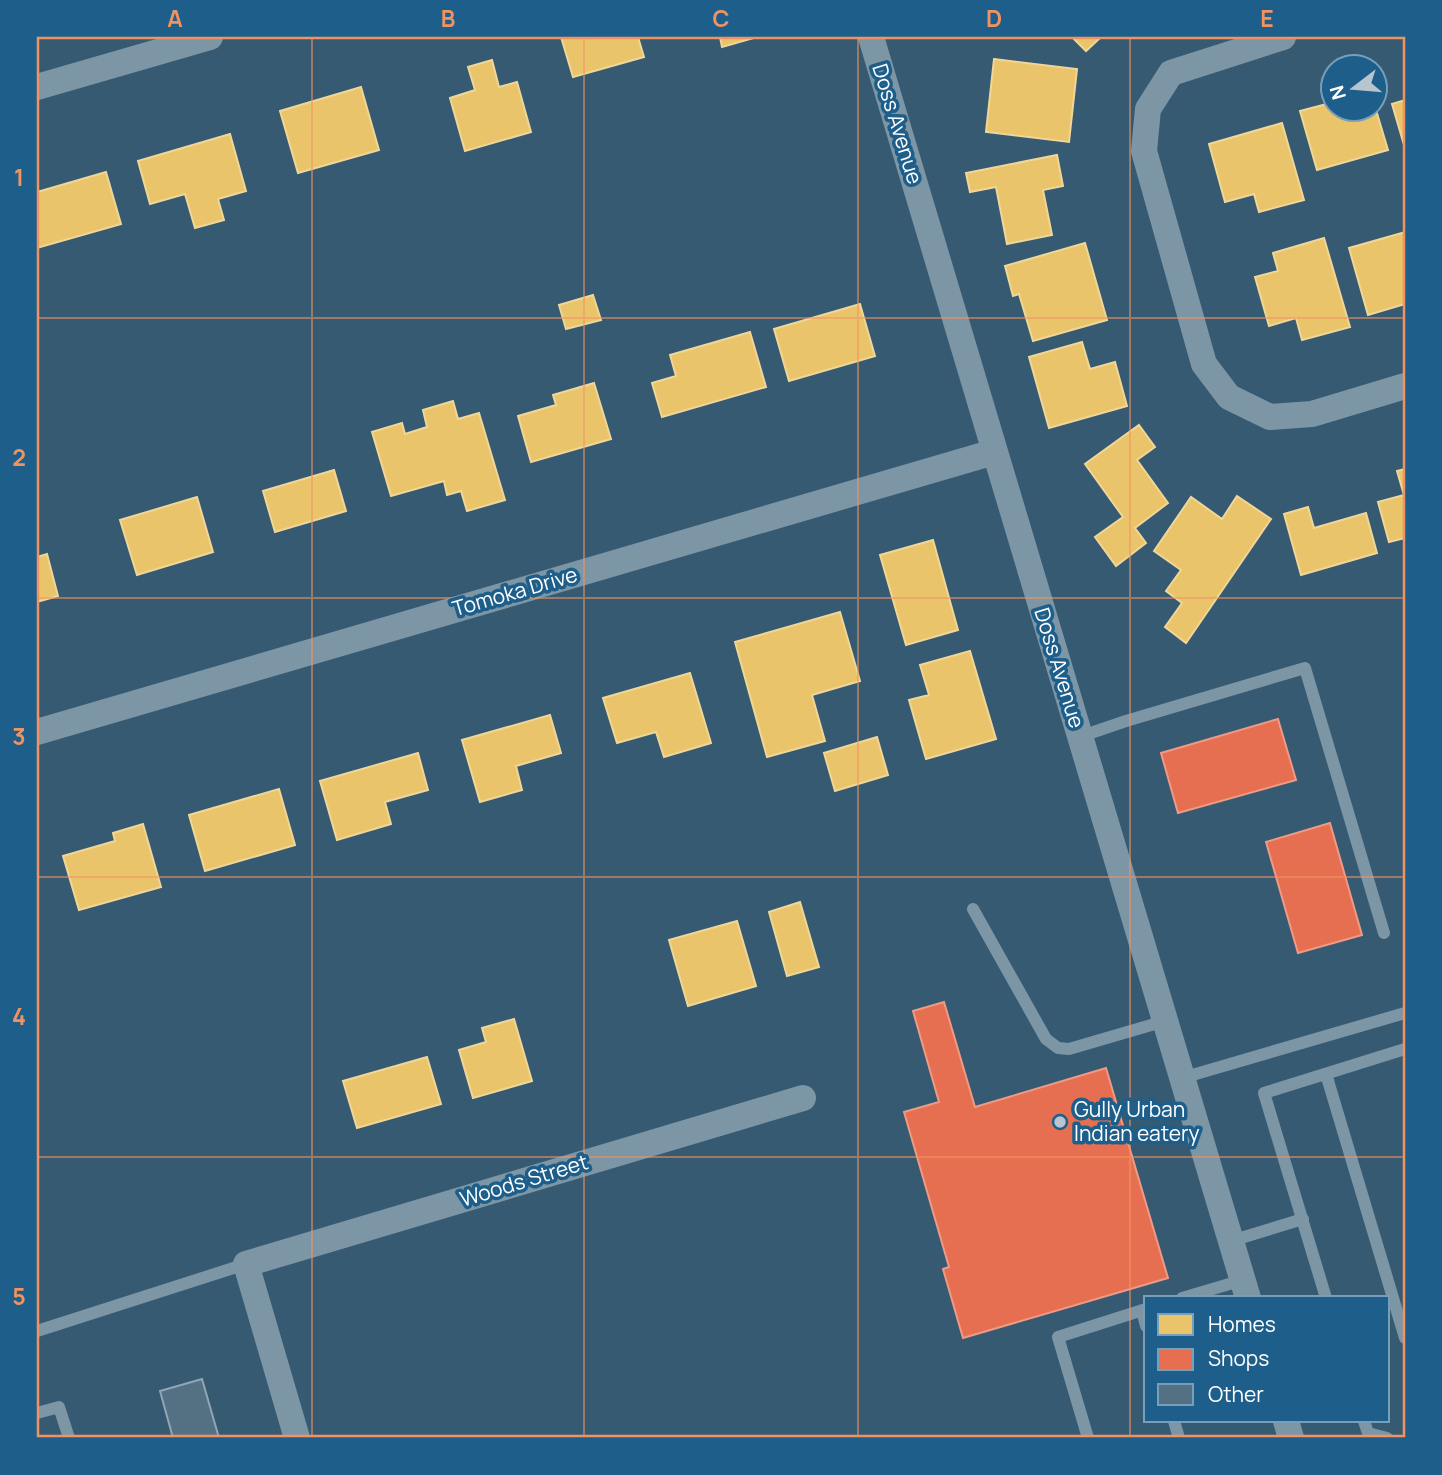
<svg xmlns="http://www.w3.org/2000/svg" width="1442" height="1475" font-family="Manrope,sans-serif">
	<rect width="100%" height="100%" fill="#365a72"/>
	<!-- homes -->
	<path fill="#e9c46a" stroke="#f0d697" stroke-width="2" d="M561,37h77l6,20 -71,20z
		M720,37h37l-35,10z
		M1072,37h29l-15,14z
		M994,59l83,10 -8,73 -83,-10z
		M492,60l7,27 18,-5 14,50 -66,19 -15,-53 25,-8 -7,-23z
		M361,87l18,63 -81,23 -18,-62z
		M1405,100v45h-1l-12,-41z
		M1334,102v6h14l2,9 26,-7 12,40 -71,20 -17,-59z
		M1282,123l22,77 -45,12 -5,-18 -29,8 -16,-58z
		M230,134l16,57 -28,8 6,21 -29,8 -10,-34 -35,10 -12,-43z
		M1057,155l6,31 -20,4 9,45 -45,9 -11,-57 -26,5 -4,-19z
		M106,172l15,52 -84,24v-56z
		M1405,232v72l-37,11 -19,-67z
		M1324,238l26,89 -48,13 -6,-22 -27,8 -14,-49 23,-6 -5,-18z
		M1085,243l22,77 -74,21 -14,-47 -6,2 -8,-30z
		M593,295l8,25 -35,9 -7,-24z
		M860,304l15,52 -86,25 -15,-52z
		M750,332l16,55 -104,30 -10,-34 24,-7 -6,-21z
		M1082,342l8,27 25,-7 12,44 -78,22 -20,-71z
		M594,383l17,56 -80,23 -13,-46 38,-11 -3,-10z
		M453,401l5,18 21,-6 26,87 -38,11 -6,-20 -14,4 -3,-14 -53,15 -19,-64 30,-9 3,11 22,-7 -4,-17z
		M1139,425l16,22 -18,13 31,43 -33,25 11,15 -30,23 -21,-29 28,-20 -38,-53z
		M1405,469v69l-16,4 -11,-40 26,-7 -7,-24z
		M334,470l12,41 -71,21 -12,-41z
		M1237,496l34,23 -85,124 -21,-16 17,-24 -16,-12 15,-21 -27,-19 37,-54 31,22z
		M197,497l16,55 -76,23 -17,-55z
		M1308,507l6,21 52,-15 11,40 -76,22 -17,-61z
		M933,540l25,90 -52,15 -26,-90z
		M47,554l11,42 -21,6v-45z
		M840,612l20,69 -48,14 13,46 -58,16 -32,-115z
		M970,651l26,88 -70,20 -17,-59 20,-5 -9,-30z
		M690,673l21,70 -47,14 -8,-25 -39,11 -14,-45z
		M550,715l11,38 -45,13 6,24 -42,12 -18,-62z
		M877,737l11,38 -53,16 -11,-38z
		M418,753l10,37 -43,12 6,22 -54,16 -17,-59z
		M279,789l16,56 -90,26 -16,-56z
		M143,824l18,63 -82,23 -16,-54 52,-15 -2,-8z
		M800,902l19,65 -32,9 -18,-64z
		M737,921l19,65 -68,20 -19,-66z
		M514,1019l18,62 -59,17 -14,-48 27,-8 -4,-14z
		M427,1057l14,47 -84,24 -14,-47z"/>
	<!-- shops -->
	<path fill="#e76f51" stroke="#ee9a85" stroke-width="2" d="M1278,719l18,61 -118,33 -17,-60z
		M1330,823l32,112 -64,18 -32,-111z
		M944,1002l31,105 131,-39 62,210 -205,60 -20,-69 6,-2 -45,-155 35,-10 -26,-91z"/>
	<!-- building -->
	<path fill="#547184" stroke="#91a6b5" stroke-width="2" d="M202,1379l17,59h-46l-13,-47z"/>
	<g fill="none" stroke-linecap="round" stroke-linejoin="round">
		<!-- service -->
		<path stroke="#7d96a6" stroke-width="12" d="M1079,737l47,-16 179,-53 79,265
			M973,909l73,130 12,9 11,1 96,-28
			M1326,1074l79,264
			M1182,1078l223,-65
			M1231,1241l72,-22
			M1182,1298l61,-18
			M1326,1298l-62,-205 141,-44
			M1142,1310l4,16
			M37,1331l209,-67
			M37,1413l22,-6 10,31
			M1174,1421l5,17
			M1364,1421l4,12 19,5
			M1088,1438l-30,-101 88,-28"/>
		<!-- minor -->
		<path stroke="#7d96a6" stroke-width="26" d="M871,37l377,1261
			M1283,37l-112,36 -23,36 -4,42 60,213 25,33 41,20 42,-3 93,-28
			M37,87l173,-50
			M37,732l957,-280
			M1286,1421l5,17
			M297,1438l-51,-174 557,-166"/>
	</g>
	<!-- grid -->
	<path fill="none" stroke="#f09361" stroke-width="2" stroke-opacity="0.55" d="M312,37v1401M584,37v1401M858,37v1401M1130,37v1401M37,318h1368M37,598h1368M37,877h1368M37,1157h1368"/>
	<!-- markers -->
	<circle fill="#b9c5ce" stroke="#1d5f8a" stroke-width="2.5" cx="1060" cy="1122" r="7"/>
	<g text-anchor="middle" stroke-width="7" stroke-linejoin="round" paint-order="stroke">
		<!-- street labels -->
		<g font-size="21" fill="#fff" stroke="#1d5f8a">
			<text transform="translate(897 124) rotate(73)" y="7">Doss Avenue</text>
			<text transform="translate(515 592) rotate(-16)" y="7">Tomoka Drive</text>
			<text transform="translate(1059 668) rotate(73)" y="7">Doss Avenue</text>
			<text transform="translate(524 1181) rotate(-17)" y="7">Woods Street</text>
		</g>
		<!-- poi labels -->
		<g font-size="21" fill="#fff" stroke="#1d5f8a" text-anchor="start">
			<text x="1074" y="1117">Gully Urban<tspan x="1074" dy="24">Indian eatery</tspan></text>
		</g>
	</g>
	<!-- border -->
	<rect width="1442" height="1475" fill="none" stroke="#1d5f8a" stroke-width="77"/>
	<!-- legend -->
	<rect x="1144" y="1296" width="245" height="126" fill="#1d5f8a" stroke="#779fb9" stroke-width="2"/>
	<rect x="1158" y="1314" width="35" height="21" fill="#e9c46a" stroke="#779fb9" stroke-width="2"/>
	<text x="1208" y="1332" font-size="21" fill="#ffffff">Homes</text>
	<rect x="1158" y="1349" width="35" height="21" fill="#e76f51" stroke="#779fb9" stroke-width="2"/>
	<text x="1208" y="1366" font-size="21" fill="#ffffff">Shops</text>
	<rect x="1158" y="1384" width="35" height="21" fill="#547184" stroke="#779fb9" stroke-width="2"/>
	<text x="1208" y="1402" font-size="21" fill="#ffffff">Other</text>
	<!-- north arrow -->
	<g transform="translate(1354 88) rotate(254)"><circle r="33" fill="#1d5f8a" stroke="#779fb9" stroke-width="2"/>
	<path d="M0-5L12 26L0 18L-12 26Z" fill="#b9c5ce"/>
	<text y="-10" font-size="19" font-weight="bold" text-anchor="middle" fill="#ffffff">N</text>
	</g>
	<rect x="38" y="38" width="1366" height="1398" fill="none" stroke="#f09361" stroke-width="2.5"/>
	<g font-size="23" text-anchor="middle" font-weight="bold" fill="#f09361">
		<text x="175" y="27">A</text>
		<text x="448" y="27">B</text>
		<text x="721" y="27">C</text>
		<text x="994" y="27">D</text>
		<text x="1267" y="27">E</text>
		<text x="19" y="186">1</text>
		<text x="19" y="466">2</text>
		<text x="19" y="745">3</text>
		<text x="19" y="1025">4</text>
		<text x="19" y="1305">5</text>
	</g>
</svg>
